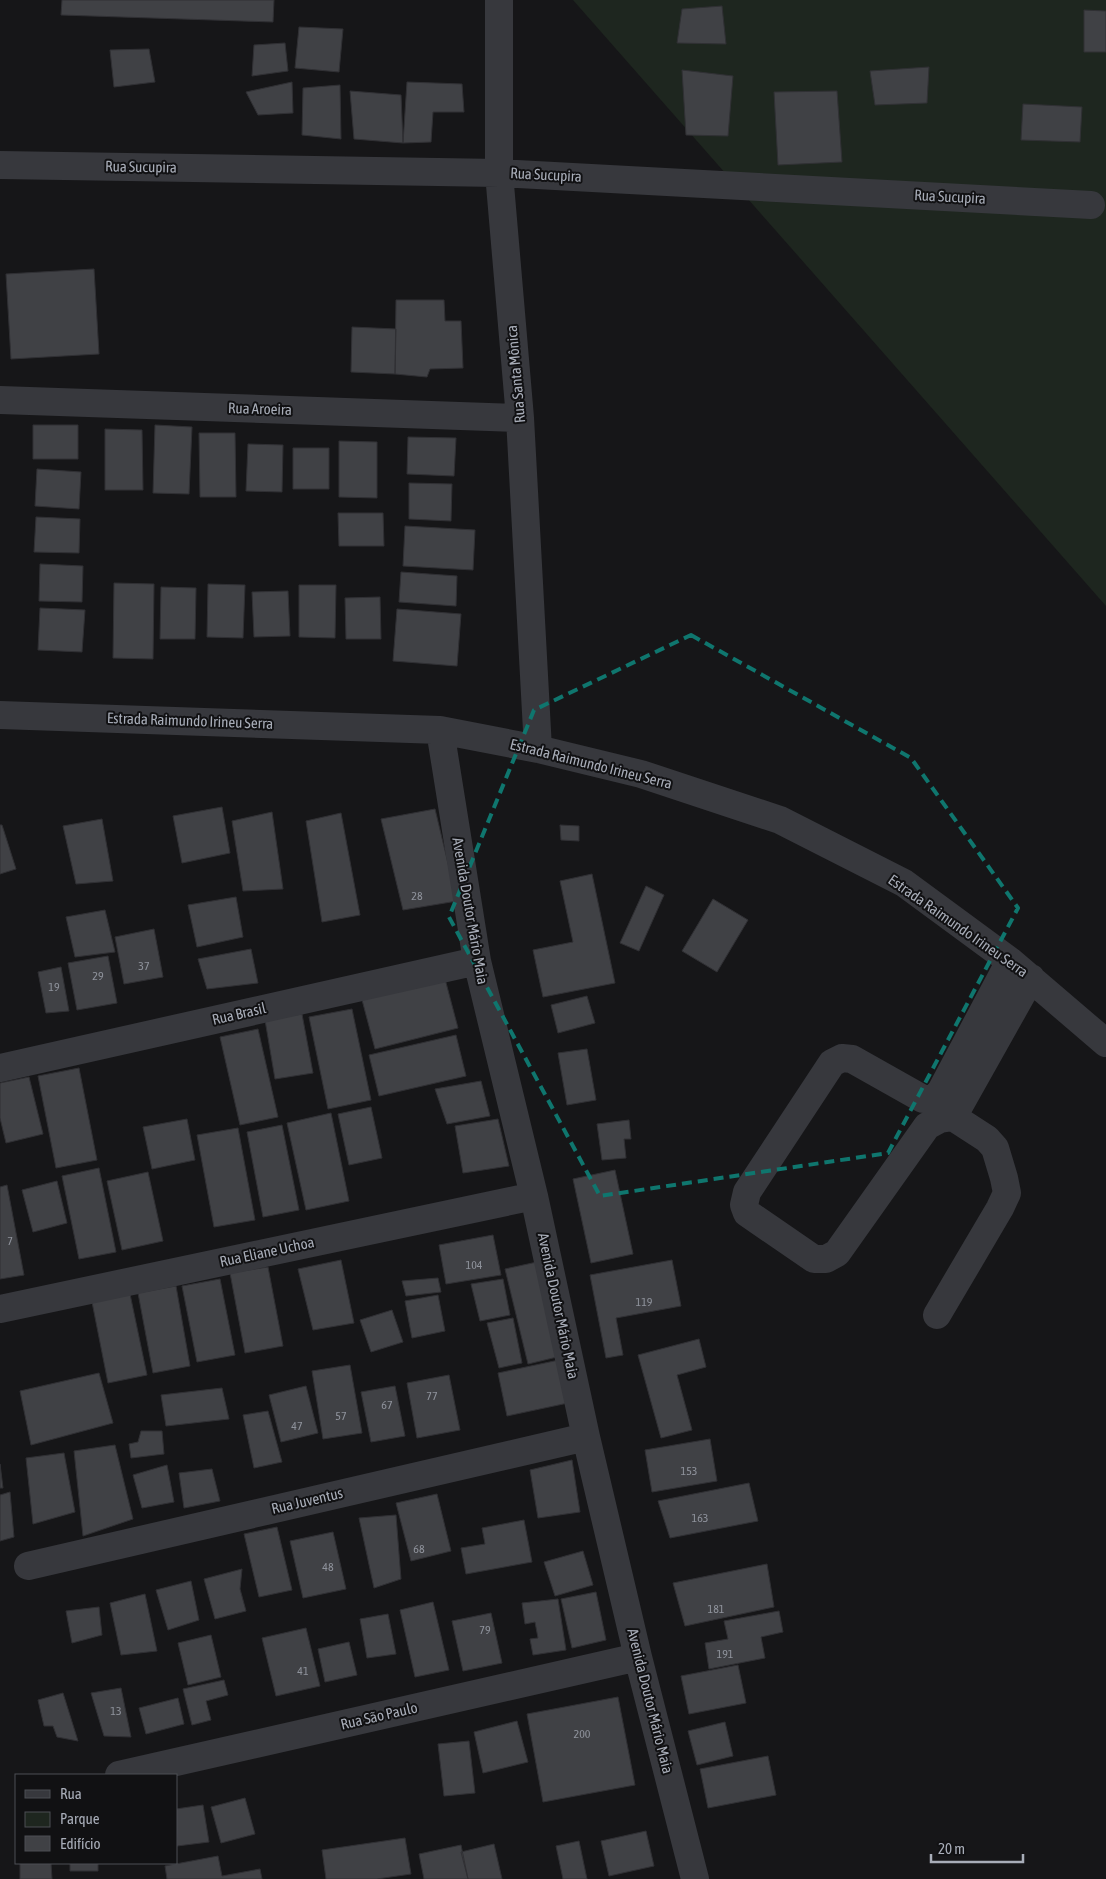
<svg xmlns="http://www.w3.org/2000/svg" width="1106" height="1879" font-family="'Asap Condensed',sans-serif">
	<rect width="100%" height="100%" fill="#161618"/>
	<!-- green -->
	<path fill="#1e261f" d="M573,0h533v606z"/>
	<!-- building -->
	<path fill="#404145" stroke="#303034" d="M62,0h212l-1,22 -212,-7z
		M722,6l4,38 -49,-1 5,-34z
		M1084,10l22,1v41h-22z
		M299,27l44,2 -4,43 -44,-4z
		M285,43l3,28 -36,5 2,-31z
		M149,49l6,33 -41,5 -4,-37z
		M929,67l-2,36 -52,2 -5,-34z
		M682,70l51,6 -5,60 -42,-1z
		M292,82l1,31 -35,2 -12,-23z
		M407,82l55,2 2,28h-31l-2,30 -28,1z
		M340,85l1,54 -39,-4 1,-47z
		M350,91l51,4 2,48 -49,-4z
		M837,91l5,71 -64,3 -4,-73z
		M1023,104l59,3 -2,35 -59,-2z
		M94,269l5,85 -88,5 -5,-85z
		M396,300h48l1,21h16l2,47 -33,1 -3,8 -32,-3z
		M352,327l44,2 -1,45 -44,-2z
		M33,425h45v34h-45z
		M155,425l37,2 -3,67 -36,-1z
		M105,429l37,1 1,60h-38z
		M199,433h36l1,64h-36z
		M408,437l48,1 -2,38 -47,-2z
		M339,441l38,1v56l-38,-1z
		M248,444l35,1 -1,47 -36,-1z
		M293,448h36v41h-36z
		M37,469l44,3 -2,37 -44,-3z
		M409,483l43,1 -1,37 -42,-2z
		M338,513h45l1,33h-45z
		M36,517l44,2 -1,34 -45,-1z
		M405,526l70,4 -2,40 -70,-4z
		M40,564l43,2 -1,36 -43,-1z
		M401,572l56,4 -1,30 -57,-4z
		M114,583l40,1 -1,75 -40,-1z
		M208,584l37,1 -2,53 -36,-1z
		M299,585h37l-1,53 -36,-1z
		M161,587l35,1 -1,51h-35z
		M288,591l2,45 -36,1 -2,-45z
		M380,597l1,42h-35l-1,-41z
		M40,608l45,2 -3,42 -44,-2z
		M397,609l64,5 -4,52 -64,-5z
		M222,807l8,46 -48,10 -9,-47z
		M435,809l22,92 -54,9 -22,-91z
		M272,812l11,77 -40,2 -11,-70z
		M341,813l19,102 -38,7 -16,-101z
		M102,819l11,62 -37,3 -13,-58z
		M0,825h2l14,44 -16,5z
		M560,825l19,1v15l-18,-1z
		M592,874l23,109 -72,14 -10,-47 40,-8 -13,-61z
		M646,886l18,9 -25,56 -19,-8z
		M236,897l7,40 -46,10 -9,-42z
		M713,899l35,21 -31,52 -35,-21z
		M105,910l10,42 -40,5 -9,-40z
		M154,929l9,48 -39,7 -9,-47z
		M251,949l7,34 -51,6 -9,-30z
		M108,956l9,47 -40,7 -9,-47z
		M61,967l8,44 -23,2 -8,-41z
		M444,975l14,53 -83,21 -14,-53z
		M587,996l8,27 -37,10 -7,-28z
		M352,1009l19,91 -43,9 -19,-92z
		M302,1014l11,59 -38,6 -10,-59z
		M258,1029l20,88 -38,8 -20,-88z
		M456,1035l10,41 -87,20 -10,-41z
		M587,1049l9,51 -29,5 -9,-52z
		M79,1068l18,92 -41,8 -18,-92z
		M29,1077l14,57 -37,9 -6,-25v-35z
		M481,1081l9,35 -43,8 -12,-35z
		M371,1107l11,51 -33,7 -11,-51z
		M331,1113l18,88 -43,9 -19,-87z
		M187,1119l8,41 -43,9 -9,-42z
		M498,1119l11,47 -46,7 -8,-47z
		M629,1120l2,19h-7l2,19 -24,2 -5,-36z
		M282,1125l17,85 -36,7 -16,-85z
		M238,1128l17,92 -41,7 -17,-92z
		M99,1168l17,84 -37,7 -17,-83z
		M615,1170l18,84 -42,9 -18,-84z
		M148,1172l15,69 -41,9 -15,-69z
		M57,1181l10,42 -34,9 -11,-42z
		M7,1185l17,90 -24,4v-92z
		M493,1235l8,40 -55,9 -7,-39z
		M341,1260l13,63 -41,7 -15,-61z
		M672,1260l9,46 -65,12 7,37 -17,3 -16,-83z
		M537,1262l20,95 -29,7 -23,-95z
		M268,1267l15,79 -38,7 -15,-80z
		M438,1278l3,14 -35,4 -4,-15z
		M220,1279l15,76 -38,7 -15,-76z
		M503,1279l7,36 -30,6 -9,-37z
		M176,1286l14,80 -37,7 -15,-80z
		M130,1294l17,81 -39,8 -16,-81z
		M438,1295l7,36 -33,7 -7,-37z
		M392,1310l11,32 -32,10 -11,-32z
		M513,1318l9,45 -23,5 -12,-45z
		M699,1339l7,28 -29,8 15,55 -31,8 -23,-83z
		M559,1360l9,43 -61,13 -9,-43z
		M350,1365l12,68 -39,6 -11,-68z
		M99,1373l14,50 -82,22 -11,-54z
		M449,1375l11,55 -43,8 -10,-55z
		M306,1386l12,47 -37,9 -12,-47z
		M395,1386l10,50 -34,6 -10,-50z
		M222,1388l7,31 -63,7 -5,-31z
		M268,1411l14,51 -28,6 -11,-53z
		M141,1431h21l2,23 -33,4 -2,-14 9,-2z
		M710,1439l7,42 -65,11 -7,-42z
		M115,1445l18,74 -50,17 -9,-85z
		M64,1453l11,59 -42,12 -7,-66z
		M572,1460l8,52 -42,6 -8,-48z
		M0,1464l3,24h-3z
		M167,1465l7,37 -32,6 -9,-33z
		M212,1469l8,32 -36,7 -5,-35z
		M749,1483l9,38 -88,17 -12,-37z
		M10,1492l4,45 -14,4v-46z
		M437,1494l14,57 -40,10 -15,-58z
		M396,1515l5,64 -27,9 -15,-70z
		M524,1520l8,42 -66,12 -5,-26 24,-4 -3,-16z
		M277,1527l15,63 -33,7 -15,-63z
		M333,1532l13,57 -43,9 -13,-57z
		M583,1551l10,34 -38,11 -11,-34z
		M767,1564l7,43 -89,19 -12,-43z
		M242,1569l-2,20 6,22 -31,8 -11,-40z
		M191,1581l8,39 -31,10 -12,-40z
		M596,1592l10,48 -34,8 -11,-49z
		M145,1594l12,57 -36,4 -11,-52z
		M558,1599l8,51 -33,5 -3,-16 8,-1 -3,-16 -10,2 -3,-21z
		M433,1602l16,68 -34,7 -15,-67z
		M99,1607l3,28 -30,8 -6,-32z
		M779,1611l4,21 -22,5 4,21 -56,11 -4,-26 23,-4 -4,-18z
		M491,1613l11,50 -39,8 -11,-50z
		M388,1614l8,40 -29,4 -7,-39z
		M306,1628l14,58 -44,10 -14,-58z
		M211,1635l10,42 -33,8 -10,-42z
		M349,1642l8,33 -32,7 -7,-33z
		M738,1665l8,38 -57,11 -8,-38z
		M224,1680l4,15 -22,6 5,19 -19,5 -9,-36z
		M121,1688l10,49 -27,-1 -13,-43z
		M63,1693l15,48 -21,-4 -4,-11h-9l-6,-26z
		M618,1697l17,88 -92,17 -16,-88z
		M178,1698l6,26 -38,10 -7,-26z
		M517,1721l11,41 -45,11 -9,-41z
		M725,1722l8,34 -36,9 -9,-34z
		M469,1741l6,52 -31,3 -6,-52z
		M768,1756l8,39 -68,13 -8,-39z
		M245,1798l10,36 -34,9 -10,-36z
		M203,1805l6,37 -32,4 -1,-37z
		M646,1831l8,35 -45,10 -8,-35z
		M405,1838l6,36 -34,5h-51l-4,-29z
		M579,1841l8,38h-24l-7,-33z
		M494,1844l8,35h-34l-7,-27z
		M461,1845l7,34h-44l-5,-25z
		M218,1856l4,20 38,-7 2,10h-95l-2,-13z
		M20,1863h31l1,16h-32z
		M70,1863h28v8h-28z"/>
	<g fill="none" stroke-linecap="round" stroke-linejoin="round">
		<!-- minor -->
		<path stroke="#37383d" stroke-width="28" d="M499,0v173l21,245 18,331
			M0,165l499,8 592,32
			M0,400l520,18
			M0,715l440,15 98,19 103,25 139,46 124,63 106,78 96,82
			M440,730l37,231 57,235 52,241 52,220 57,222
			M0,1068l477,-107
			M953,1117l78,-139
			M0,1309l534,-113
			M937,1315l63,-107 7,-15 -3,-15 -9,-30 -8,-9 -34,-22 -13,2 -13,7 -90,127 -11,6h-12l-67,-46 -3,-8 3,-13 85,-129 10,-5 10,1 71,40h11l7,-8 69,-130
			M28,1566l558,-129
			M119,1775l519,-118"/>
	</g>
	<!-- marked area -->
	<path fill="none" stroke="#0f766e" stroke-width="4" stroke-dasharray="10 6" stroke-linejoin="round" d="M691,635l220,123 107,150 -130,245 -288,43 -151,-279 85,-207z"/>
	<g text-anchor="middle" stroke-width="4" stroke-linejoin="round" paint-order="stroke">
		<!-- number labels -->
		<g font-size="12" fill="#8e929b">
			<text x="417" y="900">28</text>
			<text x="144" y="970">37</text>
			<text x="98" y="980">29</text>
			<text x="54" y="991">19</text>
			<text x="10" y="1245">7</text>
			<text x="474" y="1269">104</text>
			<text x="644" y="1306">119</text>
			<text x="432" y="1400">77</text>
			<text x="387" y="1409">67</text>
			<text x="341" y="1420">57</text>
			<text x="297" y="1430">47</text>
			<text x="689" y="1475">153</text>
			<text x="700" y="1522">163</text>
			<text x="419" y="1553">68</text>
			<text x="328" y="1571">48</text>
			<text x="716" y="1613">181</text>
			<text x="485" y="1634">79</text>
			<text x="725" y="1658">191</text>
			<text x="303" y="1675">41</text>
			<text x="116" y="1715">13</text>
			<text x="582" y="1738">200</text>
		</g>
		<!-- street labels -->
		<g font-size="15" fill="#a8adb8" stroke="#111113">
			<text transform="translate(141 167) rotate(1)" y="5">Rua Sucupira</text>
			<text transform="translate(546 175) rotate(3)" y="5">Rua Sucupira</text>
			<text transform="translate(950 197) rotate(3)" y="5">Rua Sucupira</text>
			<text transform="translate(516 374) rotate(-95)" y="5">Rua Santa Mônica</text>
			<text transform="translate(260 409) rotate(2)" y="5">Rua Aroeira</text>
			<text transform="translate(190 721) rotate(2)" y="5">Estrada Raimundo Irineu Serra</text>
			<text transform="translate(591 764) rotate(14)" y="5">Estrada Raimundo Irineu Serra</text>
			<text transform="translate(470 911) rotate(80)" y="5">Avenida Doutor Mário Maia</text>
			<text transform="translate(958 926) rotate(35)" y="5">Estrada Raimundo Irineu Serra</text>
			<text transform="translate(239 1014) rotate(-13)" y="5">Rua Brasil</text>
			<text transform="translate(267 1252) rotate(-12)" y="5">Rua Eliane Uchoa</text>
			<text transform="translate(558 1306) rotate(78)" y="5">Avenida Doutor Mário Maia</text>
			<text transform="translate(307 1501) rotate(-13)" y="5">Rua Juventus</text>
			<text transform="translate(650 1701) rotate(76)" y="5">Avenida Doutor Mário Maia</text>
			<text transform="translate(379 1716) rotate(-13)" y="5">Rua São Paulo</text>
		</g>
	</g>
	<!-- legend -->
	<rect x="15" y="1774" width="162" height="90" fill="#111113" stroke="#4d4f55"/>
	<rect x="25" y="1790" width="25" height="8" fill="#37383d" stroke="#4d4f55"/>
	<text x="60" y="1799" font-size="15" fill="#a8adb8">Rua</text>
	<rect x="25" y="1812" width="25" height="15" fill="#1e261f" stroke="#4d4f55"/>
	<text x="60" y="1824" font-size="15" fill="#a8adb8">Parque</text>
	<rect x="25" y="1836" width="25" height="15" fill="#404145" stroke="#4d4f55"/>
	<text x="60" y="1849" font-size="15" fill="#a8adb8">Edifício</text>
	<!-- scale -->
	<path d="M931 1854v8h92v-8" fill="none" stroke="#a8adb8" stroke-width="2.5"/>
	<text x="938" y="1854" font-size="15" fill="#a8adb8" stroke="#111113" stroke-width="4" paint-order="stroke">20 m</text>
</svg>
